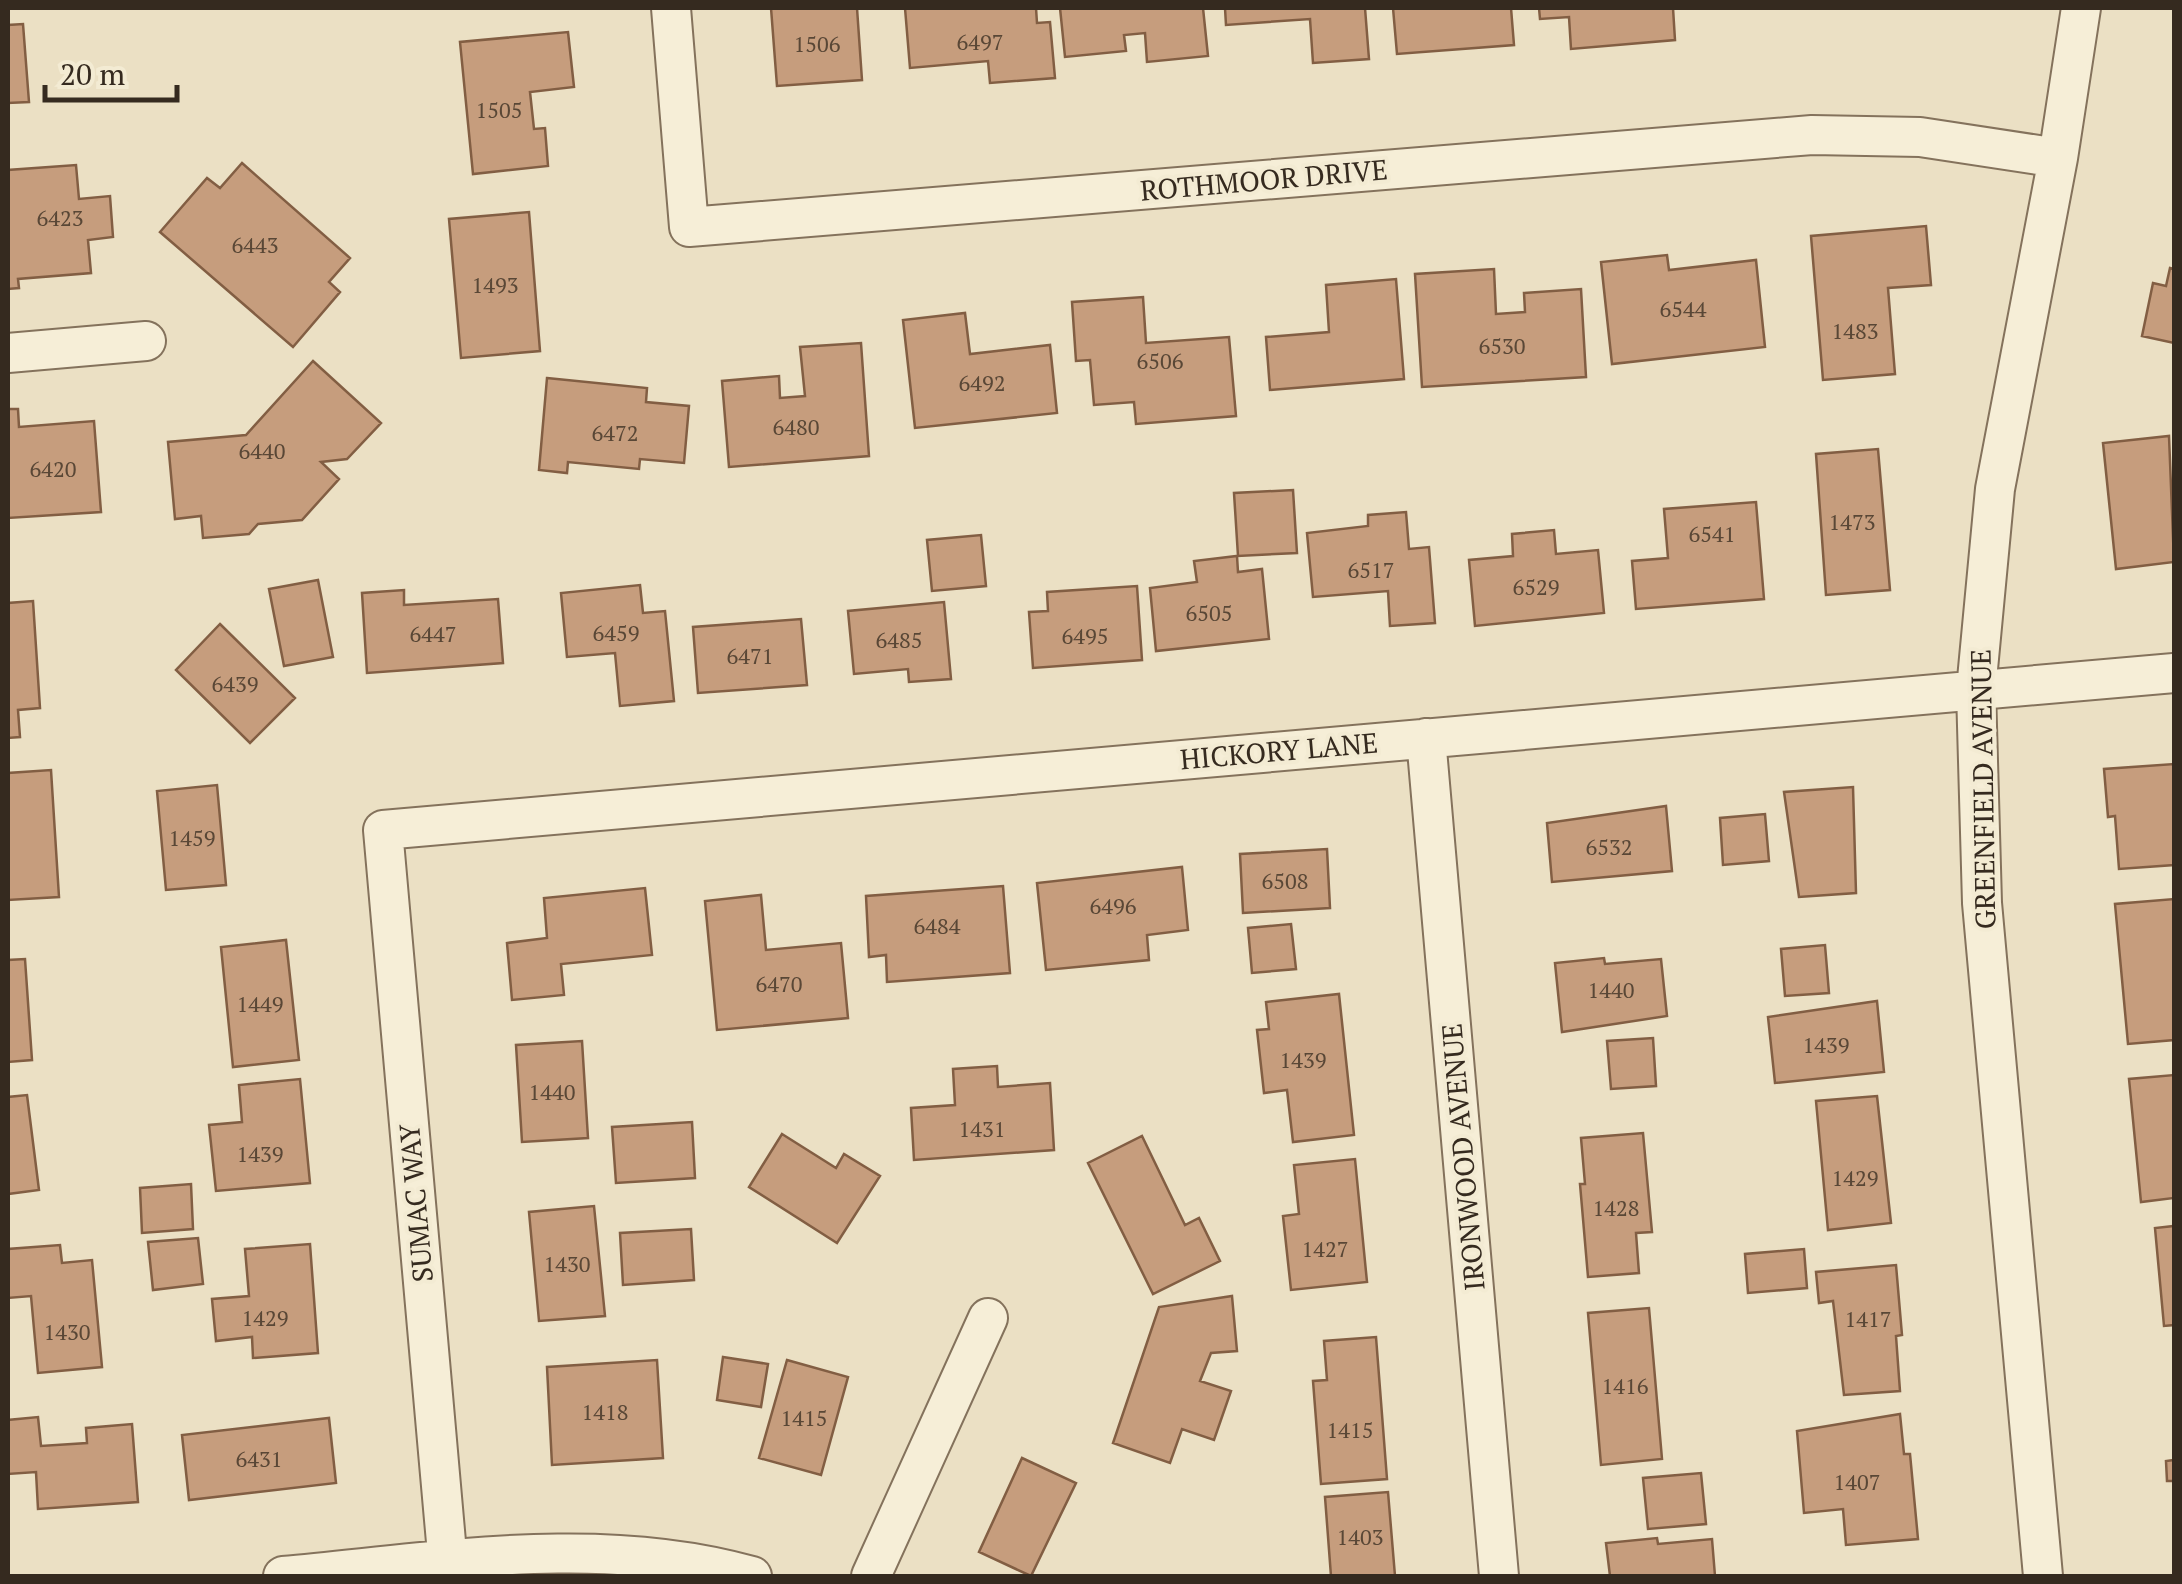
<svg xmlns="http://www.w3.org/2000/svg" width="2182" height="1584" font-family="'PT Serif',serif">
	<rect width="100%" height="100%" fill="#ebe0c4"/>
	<!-- building -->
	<path fill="#c69d7d" stroke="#825e43" stroke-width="2.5" d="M771,8h86l5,72 -85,6z
		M905,8h131l1,15 13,-1 5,56 -65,5 -2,-22 -78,7z
		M1060,8h143l5,48 -61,6 -2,-29 -21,2 2,16 -61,6z
		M1225,8h140l4,51 -56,4 -3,-44 -84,6z
		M1393,8h118l3,37 -117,9z
		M1539,8h134l2,32 -104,9 -2,-32 -29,2z
		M23,24l6,78 -21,1v-78z
		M568,32l6,55 -44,5 4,37 11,-1 3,38 -75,8 -13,-132z
		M242,163l108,95 -21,24 11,10 -47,55 -133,-115 47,-54 13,10z
		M76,165l3,34 31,-3 3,41 -25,3 3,33 -73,6 1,9 -11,1v-119z
		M529,212l11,139 -79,7 -12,-139z
		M1926,226l5,59 -43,3 7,86 -72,6 -12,-144z
		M1667,255l2,15 87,-10 9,87 -153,17 -11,-102z
		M2170,268l4,1v74l-32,-7 11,-53 13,3z
		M1494,269l2,45 29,-2 -1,-19 57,-4 5,88 -164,10 -7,-113z
		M1396,279l8,100 -134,11 -4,-53 63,-5 -3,-47z
		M1143,297l3,46 83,-6 7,79 -100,8 -2,-22 -40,3 -4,-45 -14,1 -4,-59z
		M965,313l5,41 80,-9 7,68 -142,15 -12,-108z
		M861,343l8,113 -140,11 -7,-86 57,-5 1,22 25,-2 -5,-49z
		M313,361l68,62 -34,36 -26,3 18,17 -37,41 -44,4 -9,10 -46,4 -2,-22 -26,3 -7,-77 78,-7z
		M547,378l100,10 -1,14 43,4 -5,57 -44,-4 -1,10 -71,-7 -1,11 -28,-3z
		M8,409h10l1,18 75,-6 7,91 -93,6z
		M2169,436l5,126 -58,7 -13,-126z
		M1878,449l12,141 -64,5 -10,-141z
		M1293,490l4,63 -59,3 -4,-63z
		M1756,502l8,97 -128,10 -4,-48 36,-3 -4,-49z
		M1406,512l3,37 20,-2 6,76 -45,3 -2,-35 -75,6 -6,-64 61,-7v-11z
		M1554,530l2,24 42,-4 6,63 -129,13 -6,-66 44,-4 -1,-22z
		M981,535l5,51 -54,5 -5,-51z
		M1237,556l1,16 24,-3 7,70 -113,12 -6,-63 47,-6 -3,-21z
		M318,580l15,77 -49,9 -15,-77z
		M640,585l3,28 22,-2 9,90 -54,5 -5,-53 -48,4 -6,-64z
		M1137,586l5,74 -109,8 -4,-56 19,-1 -1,-19z
		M404,590v15l94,-6 5,64 -136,10 -5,-80z
		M33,601l7,107 -22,2 2,27 -12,1v-135z
		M944,602l7,77 -42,3 -1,-13 -54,5 -6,-63z
		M801,619l6,66 -109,8 -5,-66z
		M220,624l75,74 -45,45 -74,-73z
		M2174,764v101l-55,4 -4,-53 -7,1 -4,-48z
		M51,770l8,127 -51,3v-127z
		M217,785l9,100 -60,5 -9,-99z
		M1853,787l3,106 -57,4 -15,-105z
		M1666,806l6,65 -120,11 -5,-59z
		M1765,814l4,47 -46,4 -3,-47z
		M1327,849l3,59 -87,5 -3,-59z
		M1182,867l6,63 -41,5 2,25 -103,10 -9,-87z
		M1003,886l7,87 -123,9 -1,-27 -17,2 -3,-61z
		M645,888l7,67 -91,9 3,31 -52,5 -5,-57 40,-5 -3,-40z
		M761,895l5,55 75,-7 7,75 -131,12 -12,-129z
		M2174,899v141l-46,4 -13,-140z
		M1291,924l5,45 -44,4 -4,-45z
		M286,940l13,120 -66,7 -12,-120z
		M1825,945l4,48 -44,3 -4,-47z
		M1604,958l1,6 56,-5 6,57 -105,16 -7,-69z
		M25,959l7,101 -24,2v-102z
		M1339,994l15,141 -61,7 -6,-52 -23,3 -7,-63 12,-1 -3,-27z
		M1877,1001l7,71 -109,11 -7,-66z
		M1653,1038l3,48 -45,3 -4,-48z
		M582,1041l6,97 -66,4 -6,-97z
		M997,1066l1,21 52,-4 4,67 -140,10 -3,-52 44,-3 -2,-36z
		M2174,1075v123l-33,4 -12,-123z
		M300,1079l10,104 -94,8 -7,-66 33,-3 -3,-37z
		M27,1095l12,95 -31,4v-97z
		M1877,1096l14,127 -63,7 -12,-129z
		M692,1122l3,56 -79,5 -4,-56z
		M1643,1133l9,99 -16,1 3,40 -51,4 -8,-93h5l-4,-46z
		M782,1134l54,34 8,-14 36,22 -43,67 -88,-56z
		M1142,1136l43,89 14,-7 21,43 -67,33 -65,-131z
		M1355,1159l12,123 -76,8 -8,-74 16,-2 -5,-49z
		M191,1184l2,45 -51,4 -2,-45z
		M594,1206l11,110 -66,5 -10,-109z
		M2174,1226v99l-10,1 -9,-98z
		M691,1229l3,51 -71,5 -3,-52z
		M198,1238l5,46 -50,6 -5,-48z
		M310,1244l8,109 -65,5 -1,-21 -36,4 -4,-42 37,-3 -4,-47z
		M60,1245l2,18 30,-3 10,107 -64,6 -7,-77 -23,2v-49z
		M1804,1249l3,39 -59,5 -3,-39z
		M1896,1265l6,70 -6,1 4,55 -56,4 -11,-94 -14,2 -3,-31z
		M1232,1296l5,55 -26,2 -11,28 31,10 -17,49 -32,-11 -12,34 -57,-20 46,-136z
		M1649,1308l13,151 -61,6 -13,-152z
		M1376,1337l11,142 -66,5 -8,-103 14,-1 -3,-39z
		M723,1357l45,7 -7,43 -44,-7z
		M657,1360l6,98 -111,7 -5,-98z
		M787,1360l61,17 -27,98 -62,-17z
		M1900,1414l4,40h6l8,85 -72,6 -3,-36 -39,4 -7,-82z
		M38,1417l3,29 46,-3 -1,-15 46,-4 6,78 -100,7 -2,-37 -28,2v-54z
		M329,1418l7,65 -147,17 -7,-65z
		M1022,1458l54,25 -45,93 -52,-24z
		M2174,1460v21h-7l-1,-20z
		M1701,1473l5,51 -58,5 -5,-51z
		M1388,1492l7,84h-64l-6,-79z
		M1657,1538l1,6 54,-5 3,37h-105l-4,-33z"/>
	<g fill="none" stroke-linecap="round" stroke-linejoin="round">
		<defs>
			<path id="street" d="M671,8l18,219 1123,-92 108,2 138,21
				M8,353l138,-12
				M1426,738l73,838
				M283,1576c155,-14 316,-43 469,0
				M449,1576l-66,-746 1791,-157
				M871,1576l117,-258
				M2043,1576l-61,-673 -6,-213 19,-201 63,-331 23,-150"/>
		</defs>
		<!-- street casing -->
		<use href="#street" stroke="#84725c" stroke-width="42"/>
		<!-- street -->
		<use href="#street" stroke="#f6eed7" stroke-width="38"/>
	</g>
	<g text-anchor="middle" stroke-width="8" stroke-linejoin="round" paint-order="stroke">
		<!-- number labels -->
		<g font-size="22" fill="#594736">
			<text x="980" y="50">6497</text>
			<text x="817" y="52">1506</text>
			<text x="499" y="118">1505</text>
			<text x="60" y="226">6423</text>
			<text x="255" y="253">6443</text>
			<text x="495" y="293">1493</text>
			<text x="1683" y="317">6544</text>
			<text x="1855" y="339">1483</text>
			<text x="1502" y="354">6530</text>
			<text x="1160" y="369">6506</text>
			<text x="982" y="391">6492</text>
			<text x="796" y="435">6480</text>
			<text x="615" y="441">6472</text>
			<text x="262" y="459">6440</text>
			<text x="53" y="477">6420</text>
			<text x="1852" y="530">1473</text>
			<text x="1712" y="542">6541</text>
			<text x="1371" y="578">6517</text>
			<text x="1536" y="595">6529</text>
			<text x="1209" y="621">6505</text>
			<text x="616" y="641">6459</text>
			<text x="433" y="642">6447</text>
			<text x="1085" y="644">6495</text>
			<text x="899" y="648">6485</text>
			<text x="750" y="664">6471</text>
			<text x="235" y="692">6439</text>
			<text x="192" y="846">1459</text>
			<text x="1609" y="855">6532</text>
			<text x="1285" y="889">6508</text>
			<text x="1113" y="914">6496</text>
			<text x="937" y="934">6484</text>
			<text x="779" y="992">6470</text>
			<text x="1611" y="998">1440</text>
			<text x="260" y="1012">1449</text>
			<text x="1826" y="1053">1439</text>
			<text x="1303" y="1068">1439</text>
			<text x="552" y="1100">1440</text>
			<text x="982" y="1137">1431</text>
			<text x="260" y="1162">1439</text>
			<text x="1855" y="1186">1429</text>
			<text x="1616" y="1216">1428</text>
			<text x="1325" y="1257">1427</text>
			<text x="567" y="1272">1430</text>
			<text x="265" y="1326">1429</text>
			<text x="1868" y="1327">1417</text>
			<text x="67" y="1340">1430</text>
			<text x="1625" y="1394">1416</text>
			<text x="605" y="1420">1418</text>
			<text x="804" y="1426">1415</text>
			<text x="1350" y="1438">1415</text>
			<text x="259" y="1467">6431</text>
			<text x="1857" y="1490">1407</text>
			<text x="1360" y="1545">1403</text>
		</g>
		<!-- street labels -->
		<g font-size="28" fill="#352a1f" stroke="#f3ebd3">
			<text transform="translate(1264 180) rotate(-5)" y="10">ROTHMOOR DRIVE</text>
			<text transform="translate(1279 751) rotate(-5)" y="10">HICKORY LANE</text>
			<text transform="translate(1983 789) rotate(-91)" y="10">GREENFIELD AVENUE</text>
			<text transform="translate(1463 1157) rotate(-95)" y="10">IRONWOOD AVENUE</text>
			<text transform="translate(416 1203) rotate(-95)" y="10">SUMAC WAY</text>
		</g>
	</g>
	<!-- border -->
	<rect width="2182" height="1584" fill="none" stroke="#352a1f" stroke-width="20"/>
	<!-- scale -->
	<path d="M45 85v15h132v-15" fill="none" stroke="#352a1f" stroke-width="5"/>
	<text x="60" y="85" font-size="30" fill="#352a1f" stroke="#f3ebd3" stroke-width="8" paint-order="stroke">20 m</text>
</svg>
